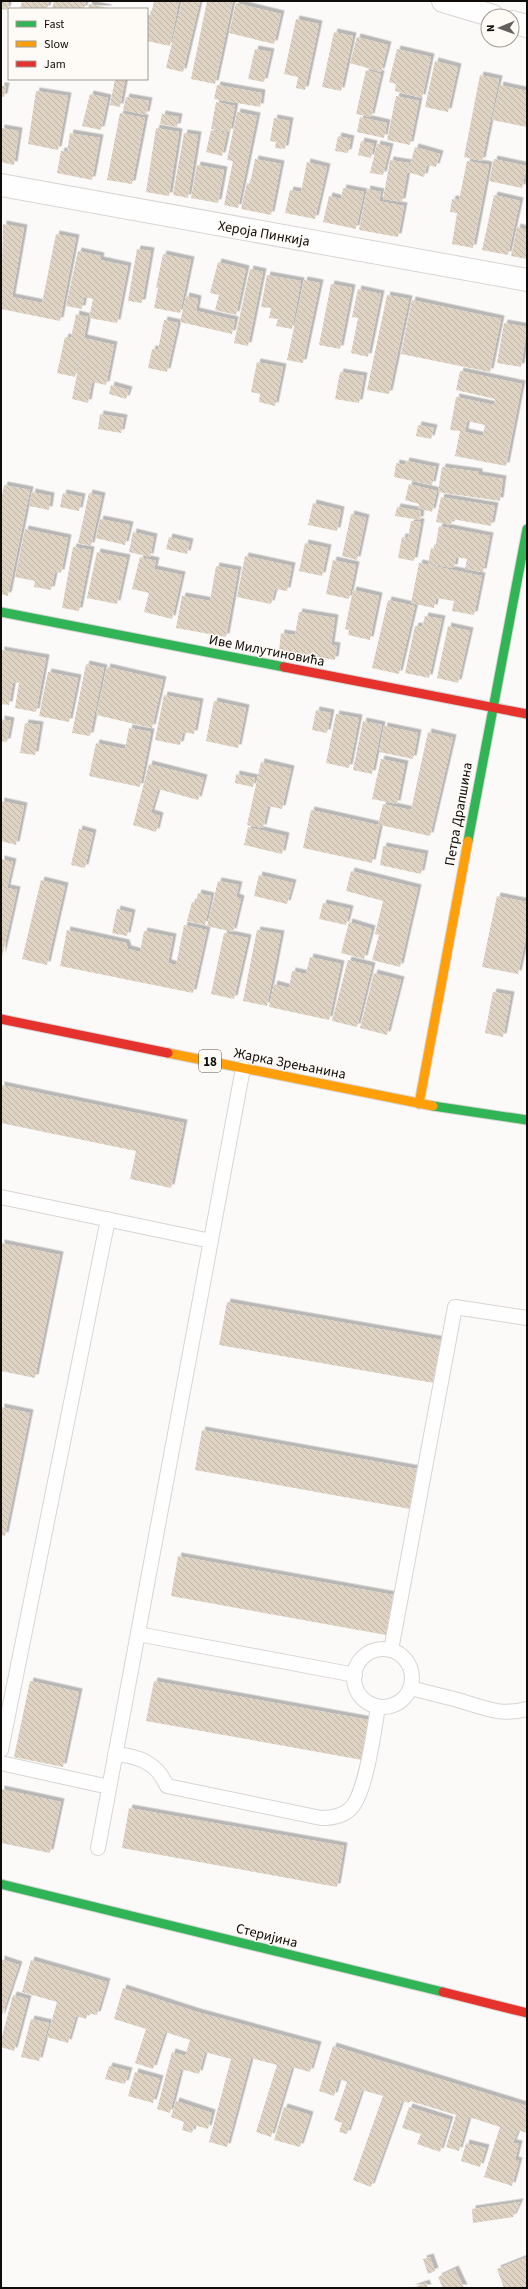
<svg xmlns="http://www.w3.org/2000/svg" width="528" height="2289" font-family="'Source Sans 3',sans-serif">
	<defs>
		<pattern id="building-back-hatch" width="6" height="6" patternUnits="userSpaceOnUse"><rect width="6" height="6" fill="#dfd3c4"/><path d="M-1 5l2 2M0 0l6 6M5-1l2 2" fill="none" stroke="#beb4a7"/></pattern>
		<filter id="shadow"><feDropShadow dx="3.5" dy="-3.5" stdDeviation="0" flood-color="#0004"/></filter>
	</defs>
	<rect width="100%" height="100%" fill="#fcfaf8"/>
	<!-- building -->
	<path fill="url(#building-back-hatch)" fill-rule="evenodd" filter="url(#shadow)" d="M1,1h8l-2,9 -6,-1z
		M22,1h27l-2,8h-27z
		M54,1h32l-2,8h-32z
		M154,1h25l-9,45 -23,-5v-27l4,1z
		M182,1h18l-17,71 -17,-4z
		M207,1h26l-18,83 -24,-5z
		M236,3l45,11 -7,30 -45,-11z
		M89,4l19,4v1h-20z
		M296,19l23,5 -14,66 -9,-2 2,-11 -14,-3z
		M334,32l19,4 -12,55 -19,-4z
		M357,37l31,8 -7,27 -31,-9z
		M255,49l16,3 -7,30 -16,-3z
		M397,49l34,8 -9,41 -27,-7 1,-7 -7,-2z
		M435,61l23,6 -10,45 -23,-5z
		M366,70l15,4 -10,43 -15,-3z
		M480,75l19,4 -17,82 -18,-4z
		M115,79l10,1 -5,27 -10,-2z
		M217,85l45,8 -2,14 -46,-8z
		M500,85l27,6v36l-35,-7z
		M1,86h5l-2,11h-3z
		M36,91l32,5 -10,54 -30,-6z
		M90,94l18,4 -7,32 -19,-4z
		M396,96l23,5 -9,44 -23,-5z
		M126,97l23,4 -3,14 -23,-5z
		M216,102l19,4 -5,26 -19,-3z
		M237,112l20,4 -19,92 -14,-3 9,-44 -6,-1z
		M120,113l25,5 -13,66 -25,-4z
		M162,114l17,3 -2,10 -17,-3z
		M360,117l27,6 -3,15 -27,-6z
		M274,118l16,3 -5,28 -10,-1 1,-6 -6,-1z
		M1,128l18,3 -5,34 -13,-3z
		M156,128l23,4 -10,64 -23,-4z
		M211,130l16,3 -5,23 -16,-4z
		M70,133l30,5 -8,42 -35,-7 4,-22 6,1z
		M184,133l14,2 -10,63 -15,-3z
		M338,136l13,3 -3,14 -13,-2z
		M361,141l13,3 -3,14 -13,-3z
		M377,144l13,3 -7,28 -13,-2z
		M415,147l25,7 -4,13 -9,-2 -3,12 -16,-5z
		M255,159l26,5 -10,51 -30,-6 6,-26 3,1z
		M494,159l33,7 -5,22 -33,-7z
		M390,160l19,3 -7,39 -19,-3z
		M467,161l22,4 -16,83 -21,-4 5,-31 -7,-1 2,-13 7,1z
		M307,162l20,5 -12,52 -30,-6 5,-23 11,2z
		M197,165l27,5 -6,33 -27,-5z
		M343,188l21,4 -8,37 -33,-7 6,-26 12,3z
		M367,189l14,3 -2,9 25,5 -6,31 -39,-7z
		M494,195l26,6 -12,54 -26,-5z
		M3,224l21,4 -12,69 30,6 14,-69 20,4 -16,83 -59,-12z
		M517,227l10,3v29l-16,-3z
		M137,249l14,2 -9,52 -14,-2z
		M78,251l23,5 -1,4 28,6 -11,57 -28,-5 4,-19 -9,-2 -2,12 -16,-3z
		M163,254l28,6 -11,53 -26,-5 4,-20h-2z
		M218,262l28,7 -10,46 -21,-5 4,-15 -9,-2z
		M250,269l13,3 -15,74 -14,-3z
		M267,275l34,6 -9,48 -16,-3 2,-7 -9,-1 2,-10 -10,-1z
		M304,280l16,3 -17,80 -16,-3z
		M331,284l21,4 -12,61 -21,-4z
		M358,289l23,5 -13,63 -17,-4 7,-35 -6,-1z
		M387,295l22,4 -20,95 -22,-4z
		M186,296l12,3 -2,12 39,9 -3,14 -52,-12z
		M412,300l89,19 -11,53 -89,-18z
		M76,314l12,3 -4,21 30,7 -8,40 -14,-3 -4,21 -16,-4 12,-59 -9,37 -18,-4 8,-36 6,1z
		M164,320l14,3 -11,49 -19,-4 4,-19 6,1z
		M504,323l23,4 -6,40 -24,-4z
		M257,362l26,5 -8,39 -16,-4 1,-8 -9,-2z
		M460,371l62,13 -16,82 -51,-10 5,-25 -10,-1 6,-33 38,8 1,-6 -39,-9zM467,421l18,4 -2,11 -18,-4z
		M340,372l24,4 -5,27 -24,-4z
		M111,385l18,5 -3,9 -17,-5z
		M100,414l24,4 -3,15 -23,-4z
		M418,425l16,3 -3,11 -15,-3z
		M406,461l30,6 -4,18 -38,-8 2,-14 9,2z
		M442,467l37,5v3l24,4 -3,22 -62,-9z
		M409,484l28,7 -5,21 -14,-4 1,-4 -14,-4z
		M4,485l26,5 -22,106 -7,-2v-93z
		M32,492l19,4 -2,14 -20,-4z
		M63,493l19,4 -3,14 -19,-4z
		M89,493l13,3 -11,50 -13,-3z
		M441,497l54,9 -4,20 -39,-7 -1,6 -15,-3z
		M313,503l28,7 -4,21 -29,-6z
		M397,507l24,4 -1,9 -25,-4z
		M351,514l15,4 -9,42 -15,-4z
		M100,519l30,6 -5,20 -29,-7z
		M411,521l10,1 -7,39 -16,-3 4,-21 6,1z
		M439,526l51,10 -7,36 -18,-3 2,-10 -11,-2 -2,11 -26,-4 3,-16 4,1z
		M25,529l43,9 -7,35 -6,-1 -4,18 -17,-3 1,-6 -20,-4z
		M133,532l21,5 -4,20 -21,-5z
		M169,537l21,5 -3,12 -21,-5z
		M305,543l23,5 -6,28 -23,-5z
		M73,547l18,3 -12,61 -17,-3z
		M97,552l30,6 -10,46 -30,-6z
		M245,556l47,10 -5,25 -12,-2 -4,15 -34,-7z
		M140,557l16,4 -2,8 28,6 -10,44 -28,-7 5,-19 -17,-4z
		M333,560l23,5 -7,34 -23,-5z
		M419,563l63,13 -8,39 -22,-4 2,-10 -18,-3 -2,10 -23,-5z
		M216,566l22,4 -12,67 -50,-9 6,-32 28,5z
		M353,590l26,6 -9,44 -22,-5 1,-5 -4,-1z
		M388,600l27,6 -16,68 -27,-6z
		M299,612l36,6 -4,27 6,1 -2,14 -56,-9 2,-18 14,2z
		M425,616l17,3 -13,59 -24,-5 10,-47 7,1z
		M448,626l22,5 -12,52 -21,-5z
		M1,650l45,8 -10,54 -21,-4 4,-25 -6,-1 -4,23 -8,-1z
		M86,664l18,4 -14,68 -18,-3z
		M107,667l56,13 -11,48 -56,-13z
		M48,672l30,6 -9,44 -30,-6z
		M164,695l36,7 -6,32 -11,-2 -3,13 -25,-5z
		M214,701l32,7 -8,40 -32,-7z
		M316,710l15,3 -4,20 -15,-3z
		M336,714l23,4 -10,50 -23,-5z
		M1,719l10,2 -4,21 -6,-1z
		M363,721l19,4 -10,49 -19,-4z
		M25,723l15,2 -5,30 -15,-2z
		M384,726l34,7 -5,26 -34,-7z
		M129,728l22,4 -11,55 -51,-11 7,-33 29,6z
		M428,732l25,6 -23,98 -50,-11 -8,38 -69,-15 8,-38 67,15 5,-21 28,6z
		M381,759l24,5 -8,40 -25,-5z
		M261,762l30,7 -9,40 -14,-3 -5,22 -16,-3z
		M149,764l55,14 -6,22 -40,-11 -7,24 9,3 -4,16 -23,-7z
		M236,774l19,4 -2,9 -18,-4z
		M1,801l23,5 -8,39 -15,-4z
		M248,827l38,9 -4,18 -38,-9z
		M79,829l14,4 -8,35 -14,-3z
		M383,846l42,8 -4,20 -41,-9z
		M1,859l12,3 -6,26 10,2 -15,67z
		M351,871l67,17 -18,79 -28,-7 7,-25 -4,-1 8,-33 -37,-10z
		M259,875l34,8 -6,21 -33,-8z
		M41,880l24,6 -18,79 -25,-6z
		M218,881l21,4 -3,12 5,2 -8,33 -26,-6z
		M198,893l13,3 -6,29 -18,-4 5,-19 4,1z
		M497,896l30,6v31l-9,41 -36,-7z
		M323,903l27,6 -4,16 -27,-6z
		M117,909l15,4 -5,23 -15,-3z
		M349,922l23,7 -8,30 -23,-6z
		M184,925l23,5 -14,63 -133,-27 7,-36 59,13 2,6 12,3 4,-21 29,6 -5,26 8,2z
		M257,930l24,4 -14,72 -24,-5z
		M224,933l24,5 -14,61 -23,-5z
		M310,957l31,7 -12,56 -60,-13 5,-23 15,4 3,-17 14,3z
		M348,960l24,6 -15,61 -25,-6z
		M374,973l27,7 -14,55 -27,-7z
		M493,992l18,3 -8,42 -18,-4z
		M1,1085l183,38 -13,65 -41,-9 6,-28 -135,-28z
		M1,1243l59,12 -25,123 -34,-7z
		M227,1302l215,38 -8,43 -215,-38z
		M1,1407l29,6 -25,123 -4,-1z
		M202,1430l215,39 -7,40 -215,-39z
		M178,1556l215,39 -7,40 -215,-39z
		M30,1681l49,11 -16,75 -49,-10z
		M154,1681l215,39 -7,40 -216,-39z
		M1,1789l60,13 -11,51 -49,-10z
		M129,1808l215,38 -7,41 -215,-39z
		M1,1959l18,6 -18,53z
		M31,1960l76,22 -10,33 -9,-2 -2,6 -10,-3 -8,27 -21,-6 10,-35 -35,-10z
		M123,1988l74,24 121,33 -8,27 -18,-5 -21,70 -15,-5 21,-67 -26,-7 -24,89 -18,-5 22,-83 -26,-7 -6,22 -18,-5 -11,44 -13,-4 15,-57 13,4 5,-16 -25,-8 -12,37 -18,-6 11,-34 -32,-10z
		M13,1995l15,4 -14,52 -13,-4v-7z
		M31,2019l18,4 -10,38 -18,-4z
		M333,2046l194,60v27l-9,-3 -5,13 6,1 -4,16 4,1 -7,25 -28,-9 16,-50 -31,-10 -10,34 -13,-4 10,-32 -46,-14 -1,2 -7,-2 -31,86 -18,-7 30,-84 -21,-6 -15,44 -8,-2 3,-9 -8,-3 13,-38 -8,-3 -5,17 -15,-5z
		M109,2066l20,5 -4,13 -20,-5z
		M135,2072l25,7 -7,24 -25,-7z
		M176,2101l36,12 -4,16 -14,-4 -2,8 -10,-3 2,-8 -13,-5z
		M284,2107l26,8 -10,32 -26,-7z
		M409,2107l41,13 -10,32 -23,-8 4,-10 -19,-6z
		M466,2143l20,5 -6,19 -19,-6z
		M520,2202l-7,15 -40,6 -1,-14z
		M430,2257l5,14 -7,3 -5,-15z
		M527,2257v31h-23l-7,-19z
		M455,2269l9,19h-21l-5,-11z
		M426,2283l2,5h-16z"/>
	<g fill="none" stroke-linecap="round" stroke-linejoin="round">
		<defs>
			<path id="lane" d="M1,1197l210,44
				M138,1634l217,41
				M354 1678a29 29 0 1 1 58 0a29 29 0 1 1-58 0Z
				M391,1650l64,-343 72,11
				M410,1688c16,4 32,8 48,12 27,8 41,16 69,9
				M1,1750l107,-531
				M115,1754c24,2 42,9 52,32l154,32c10,0 21,-1 29,-9 16,-14 24,-79 28,-102
				M1,1763l108,24
				M98,1848l145,-780"/>
			<path id="street" d="M443,1l50,15
				M512,22l15,4
				M1,185l526,95"/>
			<path id="fast" d="M1,612l283,55
				M468,841l59,-312
				M433,1106l94,14
				M1,1884l442,108"/>
			<path id="slow" d="M168,1053l265,53
				M419,1104l49,-263"/>
			<path id="jam" d="M284,667l243,47
				M1,1019l167,34
				M443,1992l84,21"/>
		</defs>
		<!-- lane casing -->
		<use href="#lane" stroke="#d8d5d3" stroke-width="16"/>
		<!-- street casing -->
		<use href="#street" stroke="#d8d5d3" stroke-width="24"/>
		<!-- fast casing -->
		<use href="#fast" stroke="#d8d5d3" stroke-width="11"/>
		<!-- slow casing -->
		<use href="#slow" stroke="#d8d5d3" stroke-width="11"/>
		<!-- jam casing -->
		<use href="#jam" stroke="#d8d5d3" stroke-width="11"/>
		<!-- lane -->
		<use href="#lane" stroke="#fffefe" stroke-width="14"/>
		<!-- street -->
		<use href="#street" stroke="#fffefe" stroke-width="22"/>
		<!-- fast -->
		<use href="#fast" stroke="#30b455" stroke-width="9"/>
		<!-- slow -->
		<use href="#slow" stroke="#ff9f0a" stroke-width="9"/>
		<!-- jam -->
		<use href="#jam" stroke="#e5322d" stroke-width="9"/>
	</g>
	<g text-anchor="middle" stroke-width="3" stroke-linejoin="round" paint-order="stroke">
		<!-- shield labels -->
		<rect fill="#fefaf6" stroke="#575350" stroke-width="1" x="199" y="1050" width="22" height="22" rx="3"/>
		<g font-size="13" font-weight="bold" fill="#0f0c09">
			<text x="210" y="1066">18</text>
		</g>
		<!-- street labels -->
		<g font-size="14" fill="#0f0c09" stroke="#fefaf6">
			<text transform="translate(264 233) rotate(10)" y="5">Хероја Пинкија</text>
			<text transform="translate(267 650) rotate(11)" y="5">Иве Милутиновића</text>
			<text transform="translate(458 814) rotate(-80)" y="5">Петра Драпшина</text>
			<text transform="translate(290 1063) rotate(11)" y="5">Жарка Зрењанина</text>
			<text transform="translate(267 1935) rotate(14)" y="5">Стеријина</text>
		</g>
	</g>
	<!-- border -->
	<rect width="528" height="2289" fill="none" stroke="#0f0c09" stroke-width="4"/>
	<!-- legend -->
	<rect x="8" y="8" width="140" height="72" fill="#fefaf6" stroke="#9e9b97"/>
	<rect x="16" y="21" width="20" height="6" fill="#30b455" stroke="#9e9b97"/>
	<text x="44" y="28" font-size="12" fill="#0f0c09">Fast</text>
	<rect x="16" y="41" width="20" height="6" fill="#ff9f0a" stroke="#9e9b97"/>
	<text x="44" y="48" font-size="12" fill="#0f0c09">Slow</text>
	<rect x="16" y="61" width="20" height="6" fill="#e5322d" stroke="#9e9b97"/>
	<text x="44" y="68" font-size="12" fill="#0f0c09">Jam</text>
	<!-- north arrow -->
	<g transform="translate(500 28) rotate(268)"><circle r="19" fill="#fefaf6" stroke="#9e9b97"/>
	<path d="M0-3L7 15L0 10L-7 15Z" fill="#625f5d"/>
	<text y="-6" font-size="11" font-weight="bold" text-anchor="middle" fill="#0f0c09">N</text>
	</g>
</svg>
